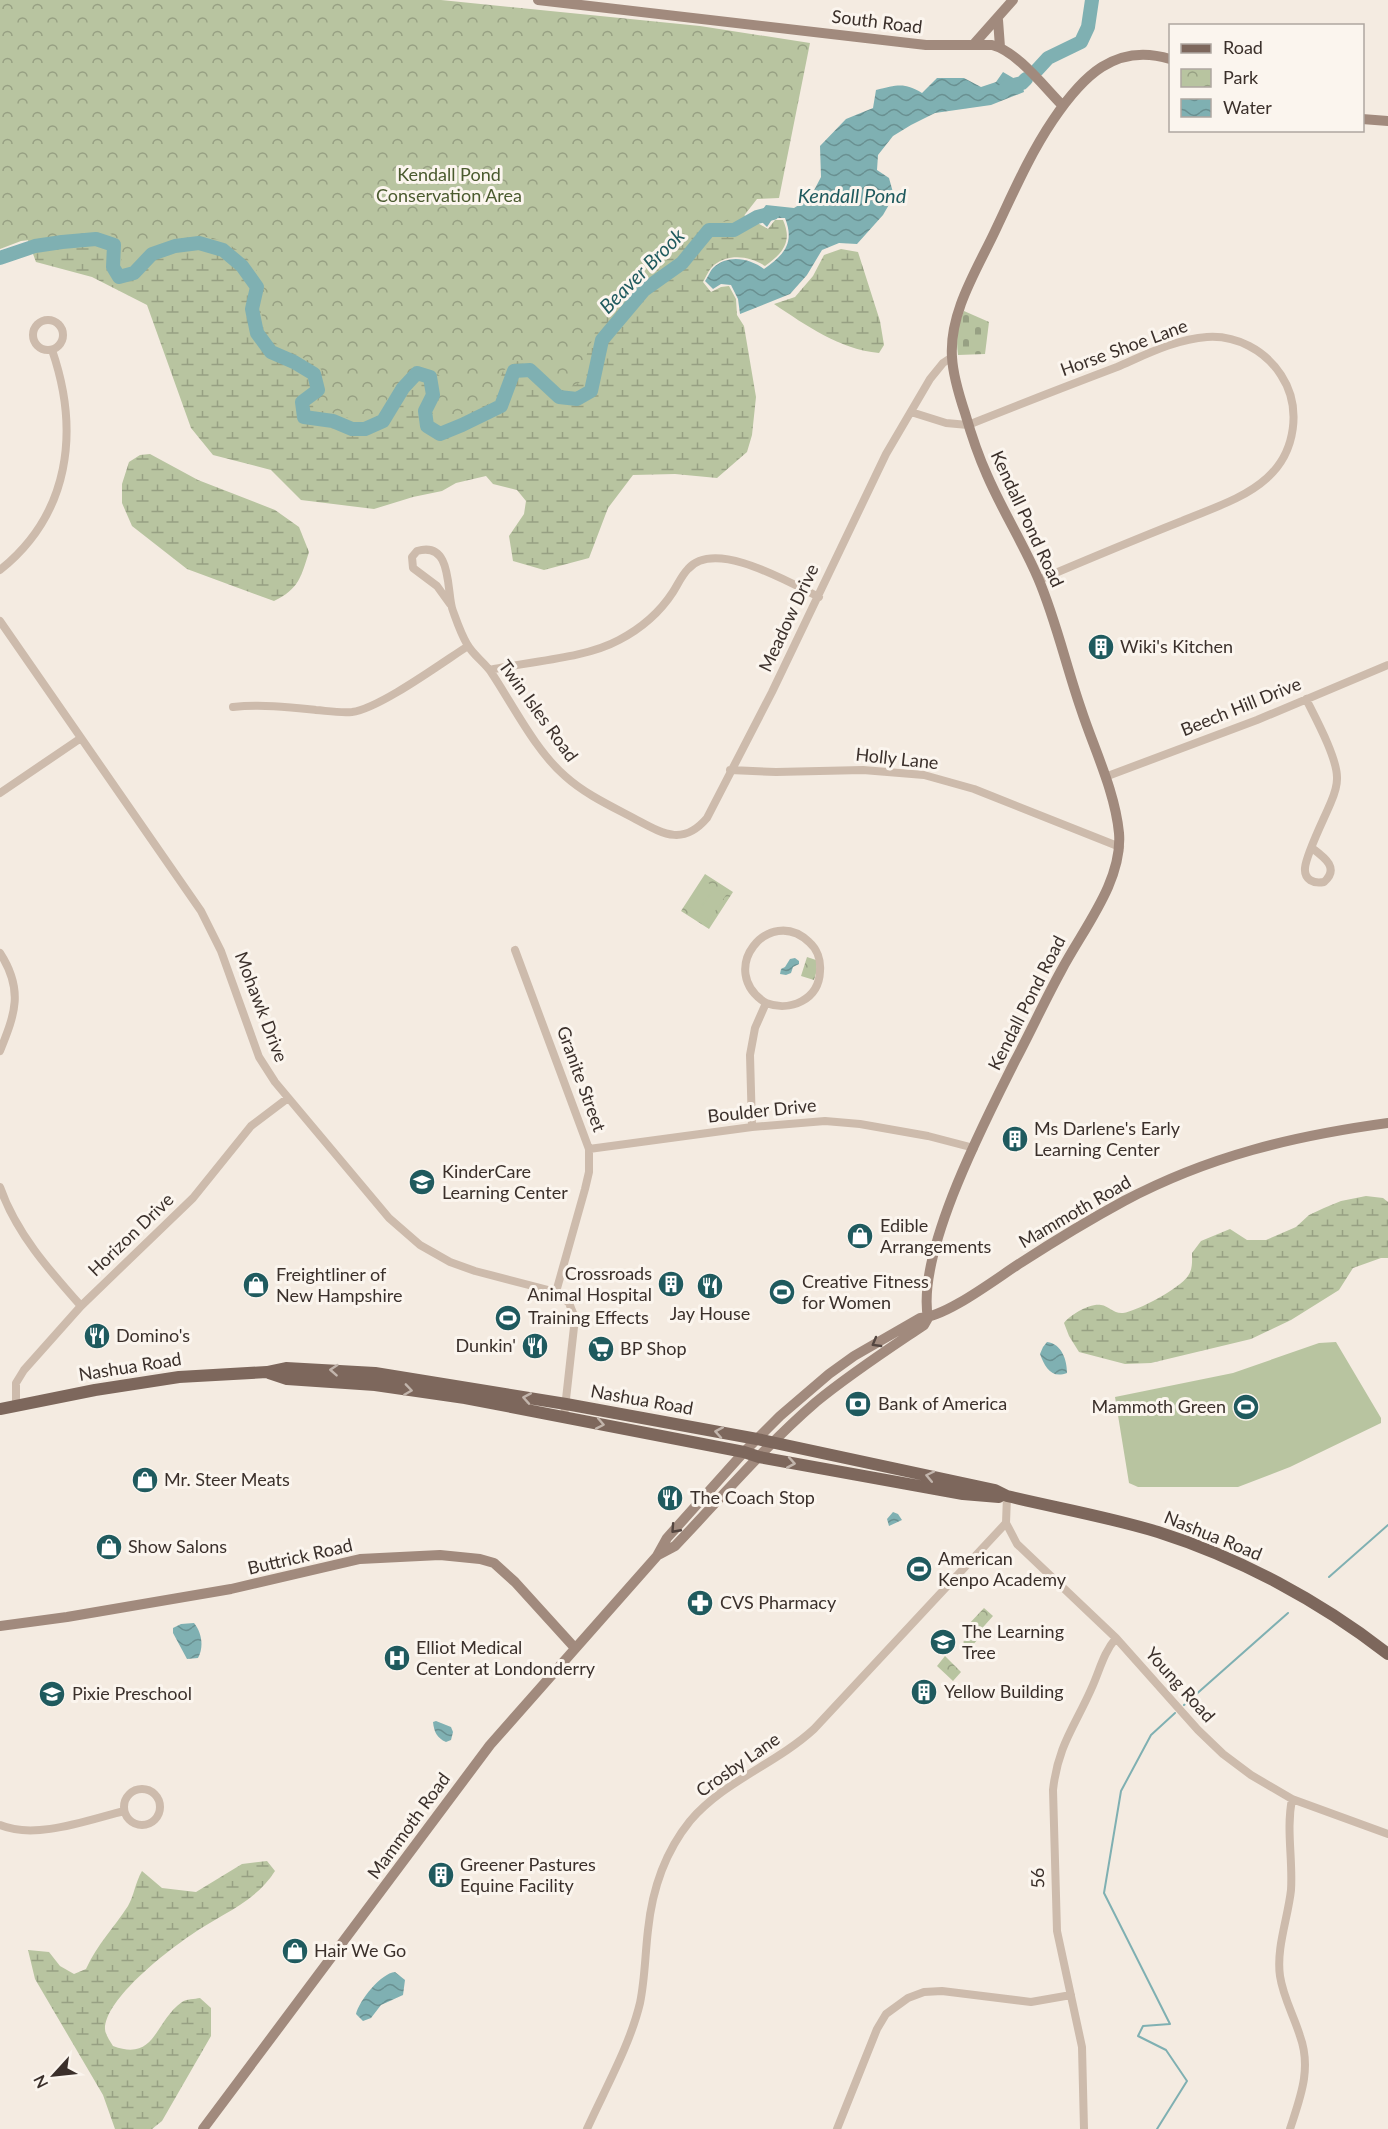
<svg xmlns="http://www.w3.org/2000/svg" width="1388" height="2129" font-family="Lato,sans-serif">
	<defs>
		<pattern id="wetland-marsh" width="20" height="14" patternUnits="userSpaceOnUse" patternTransform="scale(1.5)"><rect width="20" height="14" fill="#b8c4a0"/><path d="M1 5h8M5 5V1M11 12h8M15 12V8" fill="none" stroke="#97a083"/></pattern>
		<pattern id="cemetery-stones" width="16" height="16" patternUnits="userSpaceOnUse" patternTransform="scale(1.5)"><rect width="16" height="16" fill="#b8c4a0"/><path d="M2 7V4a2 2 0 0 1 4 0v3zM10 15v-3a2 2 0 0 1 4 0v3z" fill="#97a083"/></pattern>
		<pattern id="park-crowns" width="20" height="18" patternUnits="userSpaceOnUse" patternTransform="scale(1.5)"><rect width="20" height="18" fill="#b8c4a0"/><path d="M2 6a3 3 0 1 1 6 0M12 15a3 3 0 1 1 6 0" fill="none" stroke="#97a083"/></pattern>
		<pattern id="water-waves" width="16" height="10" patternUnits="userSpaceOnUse" patternTransform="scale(1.5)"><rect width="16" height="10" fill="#7fb0b2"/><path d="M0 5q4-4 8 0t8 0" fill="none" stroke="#699091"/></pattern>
	</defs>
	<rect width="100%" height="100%" fill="#f4ebe1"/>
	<!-- wetland -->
	<path fill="url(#wetland-marsh)" d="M713,197l55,32 7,-9h8c10,22 -1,34 -18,46 -15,-10 -36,-13 -51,-1 -5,4 -8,12 -11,17l8,10 10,-5 8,-1 7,13 1,16 7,11 12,71 -4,38 -5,17 -30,26 -42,-4 -42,1 -25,33 -19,50 -45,12 -31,-9 -4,-25 15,-22 2,-13 -9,-11 -24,-6 -7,-8 -30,7 -14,8 -29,6 -39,12 -73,-9 -30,-30 -58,-15 -22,-27 -44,-123 -55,-28 -56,-15 -10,-27z
		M841,249l17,3 22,69 4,24 -5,8c-40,-4 -72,-27 -105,-49l21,-7 18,-21 11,-21z
		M150,454l48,26 77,30 24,17 10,25c-8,25 -10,37 -35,49l-87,-32 -55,-43 -10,-23v-19l7,-22 11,-7z
		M1366,1196l17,2 5,4v56h-7l-28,10 -14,22 -48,30 -40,19 -100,24 -26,1 -46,-12 -10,-16 -5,-13c6,-8 26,-20 37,-18 8,1 13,9 22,8 15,-2 57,-25 65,-37 5,-7 4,-16 4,-23l9,-12 29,-12 17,11h19l30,-13 13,-12 15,-7 17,-7z
		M267,1861l8,10c-20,32 -55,43 -84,64 -24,16 -86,64 -86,94 0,5 5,12 8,17 43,16 41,-24 69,-44 4,-3 13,-3 18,-4l11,10v28l-49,85 -10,8h-37l-12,-34 -68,-116 -7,-29 21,2 11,14 14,8 12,-5c12,-26 27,-40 42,-63 6,-10 7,-23 14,-35l20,17 34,4 46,-28z"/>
	<!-- cemetery -->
	<path fill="url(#cemetery-stones)" d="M964,311l25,11 -4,32 -27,1c-2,-15 -1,-31 6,-44z"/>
	<!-- park -->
	<path fill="url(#park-crowns)" d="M0,0h441l259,26 110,17 -31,155 -22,1 -14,18 -28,7 -24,1 -16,28 -47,37 -31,37 -11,29 -2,24 -17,9 -26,-23 -24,-5 -14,10 -8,21 -7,12 -33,15 -20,4 -4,-7 8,-18 2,-21 -11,-9 -14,-2 -13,11 -26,37 -13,8c-17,-3 -33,-12 -50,-12l-1,-6c42,-41 -26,-45 -40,-64 -5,-8 -13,-25 -13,-34 0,-7 5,-12 4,-18 -4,-23 -29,-44 -51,-50 -14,-3 -36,0 -50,5 -16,4 -24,18 -37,26l-5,-11 1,-16 -14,-10 -19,1 -68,8 -21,8z
		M705,874l28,18 -24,37 -28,-18z
		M807,957l9,3 1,10 -3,10 -13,-4z
		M984,1608l9,8 -16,18 3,3 -10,11 -7,-6 11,-10 -7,-6z
		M945,1656l16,16 -8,9 -16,-15z"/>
	<!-- pitch -->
	<path fill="#b8c4a0" d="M704,880l10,7 -17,25 -10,-7z
		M715,888l11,7 -17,25 -11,-7z
		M1336,1342l45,76v5l-91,44 -52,20h-100l-9,-4 -14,-86 118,-24 86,-30z"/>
	<!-- water -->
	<path fill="url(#water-waves)" d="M1003,72l19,11 2,9 -33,13 -56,8 -24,12 -18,11 -15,19 -1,15 12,8 5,18 -11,19 -26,29 -18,-1 -17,7 -15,25 -17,19 -50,20 -2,-15 -7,-14 -10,-1 -8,5 -8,-8c3,-4 5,-10 8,-13 15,-14 36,-10 51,1 20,-14 31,-26 21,-51h-12l-6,9 -10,-10 9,-12 28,3 16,-10 11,-21 -1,-31 26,-27 27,-11 3,-18c21,-5 28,-8 46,3l15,-15h27l17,9 15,-5z
		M795,958l4,3v3l-6,3 -2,6 -5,2 -6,-1 1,-5 4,-2 5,-8z
		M1047,1342c15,2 20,18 20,31 -16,6 -22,-6 -27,-19l3,-7z
		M893,1512l5,2 4,6 -13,6 -2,-7z
		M194,1623c8,10 10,24 4,35l-11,1 -14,-26v-5l8,-4z
		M436,1721l15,6 2,5 -2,8 -5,2c-9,-4 -12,-10 -13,-20z
		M395,1972l10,8 -2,15 -22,10 -10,13 -8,3 -7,-7c3,-13 25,-41 39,-42z"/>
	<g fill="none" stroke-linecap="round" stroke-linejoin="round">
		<!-- stream -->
		<path stroke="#7fb0b2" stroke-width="2" d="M1329,1577l59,-52
			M1184,1705l104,-92
			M1157,2129l30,-48 -21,-31 -28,-14 5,-10 27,-2 -66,-131 17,-102 30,-56 24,-22"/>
		<!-- river -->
		<path stroke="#7fb0b2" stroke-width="14" d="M1037,70l11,-12 33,-16 7,-15 4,-27
			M1006,87l16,-4 4,-4
			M0,258l35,-12 27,-4 34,-3 18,6 -1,22 6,10 15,-4 18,-19 23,-8 24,-3 24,7 19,16 15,21 -5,22 5,24 14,19 23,10 20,12 4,16 -16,12 2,15 29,4 19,8h13l18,-8 20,-33 14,-15 13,4 3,18 -8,16 2,15 13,8 22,-9 39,-19 13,-35 16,-1 29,27 18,2 14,-8 11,-51 42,-50 38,-27 27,-33h25l23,-13 16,-4"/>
		<!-- street -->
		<path stroke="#cdbbac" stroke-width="8" d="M33 335a15 15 0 1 1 30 0a15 15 0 1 1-30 0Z
			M911,412l35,11 22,2c50,-20 99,-39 149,-58 28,-12 59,-28 90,-30 29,-2 58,13 74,38 21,32 15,77 -14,103 -23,21 -57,31 -85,43 -48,19 -96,39 -143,59
			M0,570c70,-56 80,-139 52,-220
			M450,604l-13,-18 -24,-18 -1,-11 5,-6c37,-11 29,44 36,60 4,11 8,23 14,33 6,11 17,18 24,28 22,33 44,78 74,104 21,19 48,31 74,45 26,14 45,24 68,-3l65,-126 114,-238 44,-75 13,-16 9,-6
			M0,621l201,290 20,40 38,106 16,25 114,136 31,27 30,17 25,9 81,21 13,11 6,15 -11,99
			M490,670c39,-9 94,-11 129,-30 21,-11 41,-28 54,-48 5,-8 9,-17 15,-23 27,-31 102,14 131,28
			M1306,699c9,18 32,60 31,80 0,8 -3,16 -6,23 -6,15 -25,52 -26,66 -1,12 9,16 19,14 16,-14 0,-25 -12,-34
			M233,707c28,-3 55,0 83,3 12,1 24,3 36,2 27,-3 91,-50 116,-66
			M730,770l46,2 87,-2 61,5 50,14 146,58
			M1105,777l152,-57 131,-55
			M0,793l81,-55
			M515,950l74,199v23l-4,17 -29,103
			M0,953c24,37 15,61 0,98
			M752,1127l-2,-72 5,-27 11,-25c24,9 53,-3 54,-32 1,-11 -3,-22 -11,-29 -40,-38 -94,29 -43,61
			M589,1149l163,-22 73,-6 35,3 68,12 46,12
			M0,1187c16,46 49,83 81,119
			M16,1406v-23l8,-13 57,-64 112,-108 58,-72 37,-28
			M1007,1496l-1,27 11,21 99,94 82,92 25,24 28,21 41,24 96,35
			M124 1807a18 18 0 1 1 36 0a18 18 0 1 1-36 0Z
			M0,1825c35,15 88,-5 124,-14
			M587,2129c18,-40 43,-84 53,-126 5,-24 5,-48 8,-73 4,-39 17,-78 42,-109 34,-40 86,-57 124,-92l192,-206
			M837,2129l40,-100 9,-15 22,-16 16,-6 18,-1 89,11 40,-7
			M1084,2129l-2,-82 -25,-116 -4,-141c5,-46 23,-65 40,-105 7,-16 11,-33 23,-47
			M1290,2129c10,-31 22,-60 10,-93 -6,-20 -17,-39 -20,-60 -4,-28 8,-58 11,-86 2,-31 -5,-60 1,-91"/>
		<!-- secondary -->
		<path stroke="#a18a7d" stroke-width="10" d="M538,0l388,45h66c25,6 53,43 71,61
			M998,20l2,27
			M973,45l40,-45
			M1362,119l26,2
			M928,1318c-12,-65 57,-197 87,-257 16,-30 30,-61 46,-90 22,-42 62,-90 58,-138 -4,-42 -25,-84 -38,-124 -15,-43 -25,-89 -43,-131 -15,-35 -36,-68 -51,-103 -9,-20 -16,-41 -22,-62 -6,-18 -12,-37 -13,-56 -3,-45 26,-89 44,-128 18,-38 34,-75 57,-109 29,-43 62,-78 117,-61
			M658,1555l17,-9c46,-48 90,-100 141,-144 34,-28 71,-52 108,-77l4,-7
			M0,1626l67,-9 164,-28 129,-30 80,-4 40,4 14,4 21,19 59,65
			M203,2129l287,-384 167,-189 10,-18 77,-86 36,-36 49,-42 25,-18 66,-38c27,-1 78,-41 102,-56 34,-22 67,-42 102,-61 85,-45 169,-65 264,-78"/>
		<!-- primary -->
		<path stroke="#7d675c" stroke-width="12" d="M269,1373l18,6 88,6 90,13 279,54 15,5 204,37 36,3
			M0,1409l95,-19 84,-13 88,-5 19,-4 89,5 191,31 191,35 238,51 12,6c50,12 102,21 151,36 82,26 162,69 230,122"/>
	</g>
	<!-- one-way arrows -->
	<defs><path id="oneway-chevron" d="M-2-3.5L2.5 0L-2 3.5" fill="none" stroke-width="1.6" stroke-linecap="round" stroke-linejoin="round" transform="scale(1.5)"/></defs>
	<g stroke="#544640">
		<use href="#oneway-chevron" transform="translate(876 1343) rotate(150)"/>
		<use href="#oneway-chevron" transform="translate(675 1529) rotate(132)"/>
	</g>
	<g stroke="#c2b5ac">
		<use href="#oneway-chevron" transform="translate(334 1370) rotate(-176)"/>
		<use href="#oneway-chevron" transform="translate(408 1390) rotate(8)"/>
		<use href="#oneway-chevron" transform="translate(527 1398) rotate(-170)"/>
		<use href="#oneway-chevron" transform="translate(600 1424) rotate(11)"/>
		<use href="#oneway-chevron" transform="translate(719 1432) rotate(-170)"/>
		<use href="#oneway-chevron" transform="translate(791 1463) rotate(10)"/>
		<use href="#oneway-chevron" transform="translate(930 1476) rotate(-168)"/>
	</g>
	<!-- icons -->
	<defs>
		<symbol id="building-disc" viewBox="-11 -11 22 22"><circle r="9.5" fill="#1f5a5e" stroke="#fbf5ee"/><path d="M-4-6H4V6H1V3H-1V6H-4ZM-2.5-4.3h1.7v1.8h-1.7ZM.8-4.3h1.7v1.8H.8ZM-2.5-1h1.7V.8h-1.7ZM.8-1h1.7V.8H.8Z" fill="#fff"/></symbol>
		<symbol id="school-disc" viewBox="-11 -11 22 22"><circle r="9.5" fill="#1f5a5e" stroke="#fbf5ee"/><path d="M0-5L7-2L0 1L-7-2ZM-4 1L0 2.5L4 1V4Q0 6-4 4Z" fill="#fff"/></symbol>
		<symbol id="shop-disc" viewBox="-11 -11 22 22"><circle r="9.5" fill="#1f5a5e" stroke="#fbf5ee"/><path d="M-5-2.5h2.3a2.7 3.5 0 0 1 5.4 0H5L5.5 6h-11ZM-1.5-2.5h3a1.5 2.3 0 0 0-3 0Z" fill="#fff"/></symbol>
		<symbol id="restaurant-disc" viewBox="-11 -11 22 22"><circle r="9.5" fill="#1f5a5e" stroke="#fbf5ee"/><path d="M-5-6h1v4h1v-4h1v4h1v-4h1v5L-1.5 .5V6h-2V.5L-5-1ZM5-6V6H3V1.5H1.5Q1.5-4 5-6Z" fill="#fff"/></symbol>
		<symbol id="stadium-disc" viewBox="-11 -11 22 22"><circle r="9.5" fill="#1f5a5e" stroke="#fbf5ee"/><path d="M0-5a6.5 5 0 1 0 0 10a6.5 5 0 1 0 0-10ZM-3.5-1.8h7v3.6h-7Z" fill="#fff"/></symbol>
		<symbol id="supermarket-disc" viewBox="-11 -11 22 22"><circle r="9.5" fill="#1f5a5e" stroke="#fbf5ee"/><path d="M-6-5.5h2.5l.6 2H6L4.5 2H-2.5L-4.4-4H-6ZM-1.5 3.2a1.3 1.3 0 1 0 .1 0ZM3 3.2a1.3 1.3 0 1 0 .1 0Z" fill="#fff"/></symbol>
		<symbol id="bank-disc" viewBox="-11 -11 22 22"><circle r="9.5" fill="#1f5a5e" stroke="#fbf5ee"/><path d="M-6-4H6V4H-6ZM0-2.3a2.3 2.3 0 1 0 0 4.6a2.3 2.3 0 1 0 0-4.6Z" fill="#fff"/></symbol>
		<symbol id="pharmacy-disc" viewBox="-11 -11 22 22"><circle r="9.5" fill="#1f5a5e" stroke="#fbf5ee"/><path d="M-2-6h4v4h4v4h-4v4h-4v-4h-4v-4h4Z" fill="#fff"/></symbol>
		<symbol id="hospital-disc" viewBox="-11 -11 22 22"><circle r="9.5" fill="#1f5a5e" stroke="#fbf5ee"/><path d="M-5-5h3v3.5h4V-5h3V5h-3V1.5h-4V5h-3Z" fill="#fff"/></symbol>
	</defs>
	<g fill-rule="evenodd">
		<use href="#building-disc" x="1086" y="632" width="30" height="30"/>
		<use href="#building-disc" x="1000" y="1124" width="30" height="30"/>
		<use href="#school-disc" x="407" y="1167" width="30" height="30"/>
		<use href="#shop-disc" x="845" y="1221" width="30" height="30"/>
		<use href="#building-disc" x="656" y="1269" width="30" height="30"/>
		<use href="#shop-disc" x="241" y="1270" width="30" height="30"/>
		<use href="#restaurant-disc" x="695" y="1271" width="30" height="30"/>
		<use href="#stadium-disc" x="767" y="1277" width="30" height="30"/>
		<use href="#stadium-disc" x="493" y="1303" width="30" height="30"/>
		<use href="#restaurant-disc" x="82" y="1321" width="30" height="30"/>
		<use href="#restaurant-disc" x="520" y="1331" width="30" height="30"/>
		<use href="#supermarket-disc" x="586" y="1334" width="30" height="30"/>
		<use href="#bank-disc" x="843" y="1389" width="30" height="30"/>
		<use href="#stadium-disc" x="1231" y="1392" width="30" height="30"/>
		<use href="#shop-disc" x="130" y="1465" width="30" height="30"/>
		<use href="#restaurant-disc" x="655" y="1483" width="30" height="30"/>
		<use href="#shop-disc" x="94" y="1532" width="30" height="30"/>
		<use href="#stadium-disc" x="904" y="1554" width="30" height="30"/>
		<use href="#pharmacy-disc" x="685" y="1588" width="30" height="30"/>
		<use href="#school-disc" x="928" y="1627" width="30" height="30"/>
		<use href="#hospital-disc" x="382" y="1643" width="30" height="30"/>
		<use href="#building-disc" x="909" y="1677" width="30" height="30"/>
		<use href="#school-disc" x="37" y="1679" width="30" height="30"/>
		<use href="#building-disc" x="426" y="1860" width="30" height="30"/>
		<use href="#shop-disc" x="280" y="1936" width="30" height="30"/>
	</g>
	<g text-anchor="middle" stroke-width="6" stroke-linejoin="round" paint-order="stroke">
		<!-- street labels -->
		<g font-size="18" fill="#3b302b" stroke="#fbf5ee">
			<text transform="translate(877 22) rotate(7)" y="6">South Road</text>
			<text transform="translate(1124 348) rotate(-20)" y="6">Horse Shoe Lane</text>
			<text transform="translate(1027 519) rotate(65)" y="6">Kendall Pond Road</text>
			<text transform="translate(789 618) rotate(-65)" y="6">Meadow Drive</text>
			<text transform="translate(1241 707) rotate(-22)" y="6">Beech Hill Drive</text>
			<text transform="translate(538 711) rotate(54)" y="6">Twin Isles Road</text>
			<text transform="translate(897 759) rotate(6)" y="6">Holly Lane</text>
			<text transform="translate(1027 1003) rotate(-63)" y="6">Kendall Pond Road</text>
			<text transform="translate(261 1007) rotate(69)" y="6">Mohawk Drive</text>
			<text transform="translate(581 1079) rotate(70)" y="6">Granite Street</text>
			<text transform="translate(762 1111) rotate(-6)" y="6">Boulder Drive</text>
			<text transform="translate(1075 1212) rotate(-30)" y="6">Mammoth Road</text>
			<text transform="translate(131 1235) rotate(-44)" y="6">Horizon Drive</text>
			<text transform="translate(130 1367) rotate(-9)" y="6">Nashua Road</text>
			<text transform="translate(642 1400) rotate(10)" y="6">Nashua Road</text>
			<text transform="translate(1213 1536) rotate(22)" y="6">Nashua Road</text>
			<text transform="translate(300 1557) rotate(-13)" y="6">Buttrick Road</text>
			<text transform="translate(1180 1685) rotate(48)" y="6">Young Road</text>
			<text transform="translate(738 1765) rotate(-35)" y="6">Crosby Lane</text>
			<text transform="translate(409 1826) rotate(-54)" y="6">Mammoth Road</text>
			<text transform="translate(1038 1878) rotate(-91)" y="6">56</text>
		</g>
		<!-- park labels -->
		<g font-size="18" fill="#4a5a2e" stroke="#fbf5ee">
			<text x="449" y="181">Kendall Pond<tspan x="449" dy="21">Conservation Area</tspan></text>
		</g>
		<!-- poi labels -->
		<g font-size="18" fill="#3b302b" stroke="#fbf5ee" text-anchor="start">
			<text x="1120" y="653">Wiki's Kitchen</text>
			<text x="1034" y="1135">Ms Darlene's Early<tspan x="1034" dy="21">Learning Center</tspan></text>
			<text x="442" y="1178">KinderCare<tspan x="442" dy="21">Learning Center</tspan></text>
			<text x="880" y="1232">Edible<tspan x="880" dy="21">Arrangements</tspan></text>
			<text x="652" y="1280" text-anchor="end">Crossroads<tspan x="652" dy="21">Animal Hospital</tspan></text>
			<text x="276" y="1281">Freightliner of<tspan x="276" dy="21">New Hampshire</tspan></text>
			<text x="802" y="1288">Creative Fitness<tspan x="802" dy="21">for Women</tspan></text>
			<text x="710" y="1320" text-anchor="middle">Jay House</text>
			<text x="528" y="1324">Training Effects</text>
			<text x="116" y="1342">Domino's</text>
			<text x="516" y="1352" text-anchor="end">Dunkin'</text>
			<text x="620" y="1355">BP Shop</text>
			<text x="878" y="1410">Bank of America</text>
			<text x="1226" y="1413" text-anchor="end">Mammoth Green</text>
			<text x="164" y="1486">Mr. Steer Meats</text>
			<text x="690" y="1504">The Coach Stop</text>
			<text x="128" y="1553">Show Salons</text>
			<text x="938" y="1565">American<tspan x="938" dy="21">Kenpo Academy</tspan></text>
			<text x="720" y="1609">CVS Pharmacy</text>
			<text x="962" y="1638">The Learning<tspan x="962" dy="21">Tree</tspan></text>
			<text x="416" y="1654">Elliot Medical<tspan x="416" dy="21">Center at Londonderry</tspan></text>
			<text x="944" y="1698">Yellow Building</text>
			<text x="72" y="1700">Pixie Preschool</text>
			<text x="460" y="1871">Greener Pastures<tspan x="460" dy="21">Equine Facility</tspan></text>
			<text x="314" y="1957">Hair We Go</text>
		</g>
		<!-- water labels -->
		<g font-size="20" font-style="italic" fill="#1f5a5e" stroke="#fbf5ee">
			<text x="852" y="203">Kendall Pond</text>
			<text transform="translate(642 271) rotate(-45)" y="7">Beaver Brook</text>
		</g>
	</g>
	<!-- legend -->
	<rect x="1169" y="24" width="195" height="108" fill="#fbf5ee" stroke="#aea6a0" stroke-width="1.5"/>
	<rect x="1181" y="44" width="30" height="9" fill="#7d675c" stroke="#aea6a0" stroke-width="1.5"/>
	<text x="1223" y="54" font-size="18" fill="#3b302b">Road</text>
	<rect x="1181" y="69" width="30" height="18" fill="url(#park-crowns)" stroke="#aea6a0" stroke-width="1.5"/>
	<text x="1223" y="84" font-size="18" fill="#3b302b">Park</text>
	<rect x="1181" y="99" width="30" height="18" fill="url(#water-waves)" stroke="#aea6a0" stroke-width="1.5"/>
	<text x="1223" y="114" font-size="18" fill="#3b302b">Water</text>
	<!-- north arrow -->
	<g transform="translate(54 2075) rotate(243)" stroke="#fbf5ee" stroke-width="4.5" paint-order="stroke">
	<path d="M0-4.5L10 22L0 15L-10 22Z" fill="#3b302b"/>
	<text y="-9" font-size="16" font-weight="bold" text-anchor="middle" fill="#3b302b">N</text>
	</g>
</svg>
